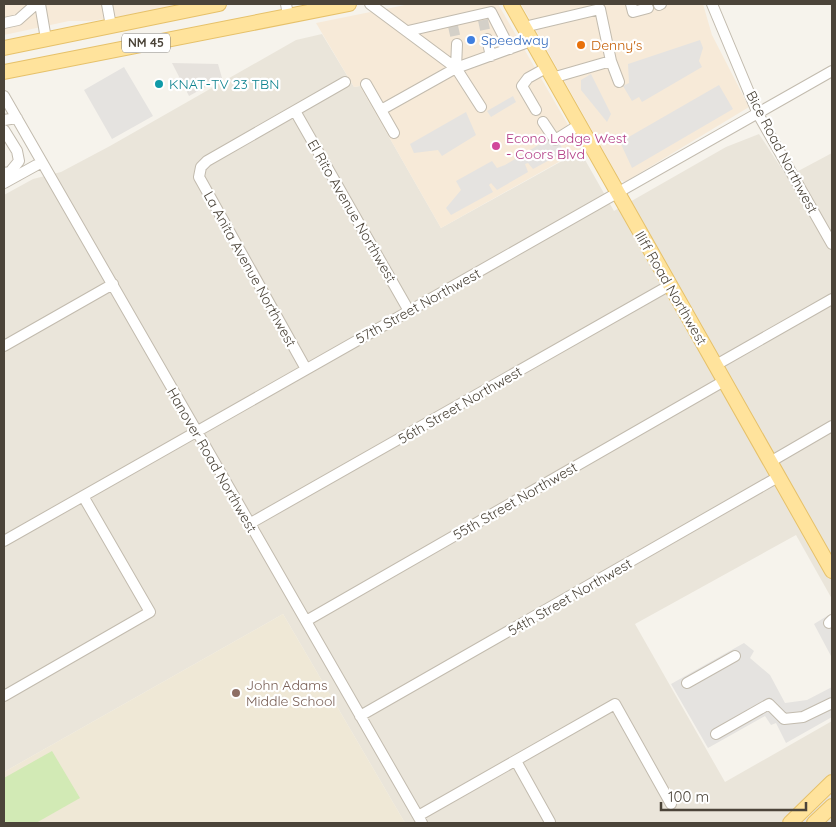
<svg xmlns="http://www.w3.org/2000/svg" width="836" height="827" font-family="Quicksand,sans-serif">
	<rect width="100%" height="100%" fill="#f6f3ec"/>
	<!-- residential -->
	<path fill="#eae5da" d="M322,34l32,53 6,-1 81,142 139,-77 34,60 112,-64 33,-13 28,43 45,-24v446l-36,-64 -161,89 90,158 107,-61v102h-427l-122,-209 -279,158v-577l29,-16 28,-7 49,-26 186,-106z"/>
	<!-- commercial -->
	<path fill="#f7ead8" d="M4,4h186l-98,17h-23l-65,14z
		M410,4h88l84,145 -141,79 -81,-142 -6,1 -38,-64z
		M521,4h182l9,31 37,72 -124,75 -5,-2z"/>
	<!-- industrial -->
	<path fill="#e6e2dd" d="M172,63l46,1 4,14 -33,18z"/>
	<!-- education -->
	<path fill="#efe8d6" d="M283,614l122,209h-401v-51z"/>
	<!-- green -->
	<path fill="#d2eab5" d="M52,751l28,47 -44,25h-32v-45z"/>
	<!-- parking -->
	<path fill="#e5e3e0" d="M700,40l3,8 -4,13 3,6 -60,35 -3,-5 -7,4 -9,-15 6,-3 -1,-19z
		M124,67l29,49 -41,23 -28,-49z
		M591,74l20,40 -4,8 -26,-32v-10z
		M719,85l14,24 -101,59 -12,-26z
		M513,96l3,6 -25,15 -4,-6z
		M466,112l10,23 -34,21 -4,-6 -24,3 -4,-9z
		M555,135l9,17 -31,17 -5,-6 -3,1 3,8 -31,18 -6,-7 -2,2 4,7 -42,23 -5,-7 15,-18 -5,-9 36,-20 5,7 8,-3z
		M832,613v43h-1l-17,-32z
		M744,643l10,8 -4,7 20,17 15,28 22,-3 25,-13v30l-46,26 -10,-20 -5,2 -6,-9 -57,32 -37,-64z"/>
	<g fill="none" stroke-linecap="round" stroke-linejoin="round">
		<!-- minor-tunnel -->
		<path stroke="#d4d0c8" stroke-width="10" stroke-dasharray="10 5" stroke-linecap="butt" d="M483,20l4,19
			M453,26l4,18"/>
		<defs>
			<path id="minor" d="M40,4l6,35
				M107,4l4,22
				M286,4l2,11
				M370,4l86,64 75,-27
				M631,4l2,8 15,-4
				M712,4l46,110 74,130
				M659,5l2,-1
				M4,23l14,-3 18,-16
				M524,27l76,-18 11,52 -59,17
				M408,31l83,-19 19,37
				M487,39l4,17
				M611,61l8,21
				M456,68l1,-24
				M366,84l28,49
				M4,96l418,727
				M381,110l75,-42 25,39
				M536,110l-14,-24 6,-8 18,-10
				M295,111l114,200
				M4,120l13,-2
				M543,122l12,18 24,-15
				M4,130l13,21 2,10 -9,11 -6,1
				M4,183l38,-21
				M4,346l109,-62
				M716,365l116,-66
				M306,369l-107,-192 2,-10 6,-6 138,-79
				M770,462l62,-36
				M249,524l421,-239
				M4,541l828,-470
				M306,621l418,-240
				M829,623l3,-3
				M687,683l48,-27
				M4,696l146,-84 -67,-116
				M360,716l418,-239
				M716,734l53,-30 15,15 19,-2 29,-14
				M516,761l34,61
				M418,816l197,-112 56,100"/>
			<path id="major" d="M511,4l321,567
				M4,48l215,-44
				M4,72l345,-68
				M790,823l42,-41
				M814,823l18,-17"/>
		</defs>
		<!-- minor casing -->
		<use href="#minor" stroke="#c2bbae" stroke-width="12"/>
		<!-- major casing -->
		<use href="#major" stroke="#e6c16a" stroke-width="16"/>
		<!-- minor -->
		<use href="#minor" stroke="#fff" stroke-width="10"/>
		<!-- major -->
		<use href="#major" stroke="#ffe39c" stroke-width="14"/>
	</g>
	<!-- markers -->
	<circle fill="#3f7fe0" stroke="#fff" stroke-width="2" cx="471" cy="40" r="5"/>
	<circle fill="#e8710a" stroke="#fff" stroke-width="2" cx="581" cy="45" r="5"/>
	<circle fill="#0f9aa8" stroke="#fff" stroke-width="2" cx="159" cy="84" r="5"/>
	<circle fill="#d1479c" stroke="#fff" stroke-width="2" cx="496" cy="146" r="5"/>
	<circle fill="#8d6e63" stroke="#fff" stroke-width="2" cx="236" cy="693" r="5"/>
	<g text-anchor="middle" stroke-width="4.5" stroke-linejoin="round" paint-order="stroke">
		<!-- shield labels -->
		<rect fill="#fff" stroke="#817c74" stroke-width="1" x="122" y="33.5" width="48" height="19" rx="4"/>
		<g font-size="12" font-weight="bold" fill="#4b4439">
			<text x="146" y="47">NM 45</text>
		</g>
		<!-- shop labels -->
		<g font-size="14" fill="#366cbe" stroke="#fff" text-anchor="start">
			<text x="481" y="45">Speedway</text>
		</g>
		<!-- food labels -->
		<g font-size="14" fill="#c56008" stroke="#fff" text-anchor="start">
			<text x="591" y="50">Denny's</text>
		</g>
		<!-- culture labels -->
		<g font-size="14" fill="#0d838f" stroke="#fff" text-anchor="start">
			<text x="169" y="89">KNAT-TV 23 TBN</text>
		</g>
		<!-- hotel labels -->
		<g font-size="14" fill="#b23c85" stroke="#fff" text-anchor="start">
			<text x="506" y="143">Econo Lodge West<tspan x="506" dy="16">- Coors Blvd</tspan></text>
		</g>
		<!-- street labels -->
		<g font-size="14" fill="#4b4439" stroke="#fff">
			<text transform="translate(782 152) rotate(62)" y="5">Bice Road Northwest</text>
			<text transform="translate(352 211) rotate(60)" y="5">El Rito Avenue Northwest</text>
			<text transform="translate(250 269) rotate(61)" y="5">La Anita Avenue Northwest</text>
			<text transform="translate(671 288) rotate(60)" y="5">Iliff Road Northwest</text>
			<text transform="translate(418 306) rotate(-29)" y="5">57th Street Northwest</text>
			<text transform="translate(460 405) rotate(-30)" y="5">56th Street Northwest</text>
			<text transform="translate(212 460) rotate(60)" y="5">Hanover Road Northwest</text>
			<text transform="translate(515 501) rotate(-30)" y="5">55th Street Northwest</text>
			<text transform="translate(570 597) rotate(-30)" y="5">54th Street Northwest</text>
		</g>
		<!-- education labels -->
		<g font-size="14" fill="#785e54" stroke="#fff" text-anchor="start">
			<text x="246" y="690">John Adams<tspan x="246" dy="16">Middle School</tspan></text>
		</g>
	</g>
	<!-- border -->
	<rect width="836" height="827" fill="none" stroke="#4b4439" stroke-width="10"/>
	<!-- scale -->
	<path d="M661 802v8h145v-8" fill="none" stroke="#4b4439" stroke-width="2.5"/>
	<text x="668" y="802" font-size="15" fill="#4b4439" stroke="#ffffff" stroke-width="4" paint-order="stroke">100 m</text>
</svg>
